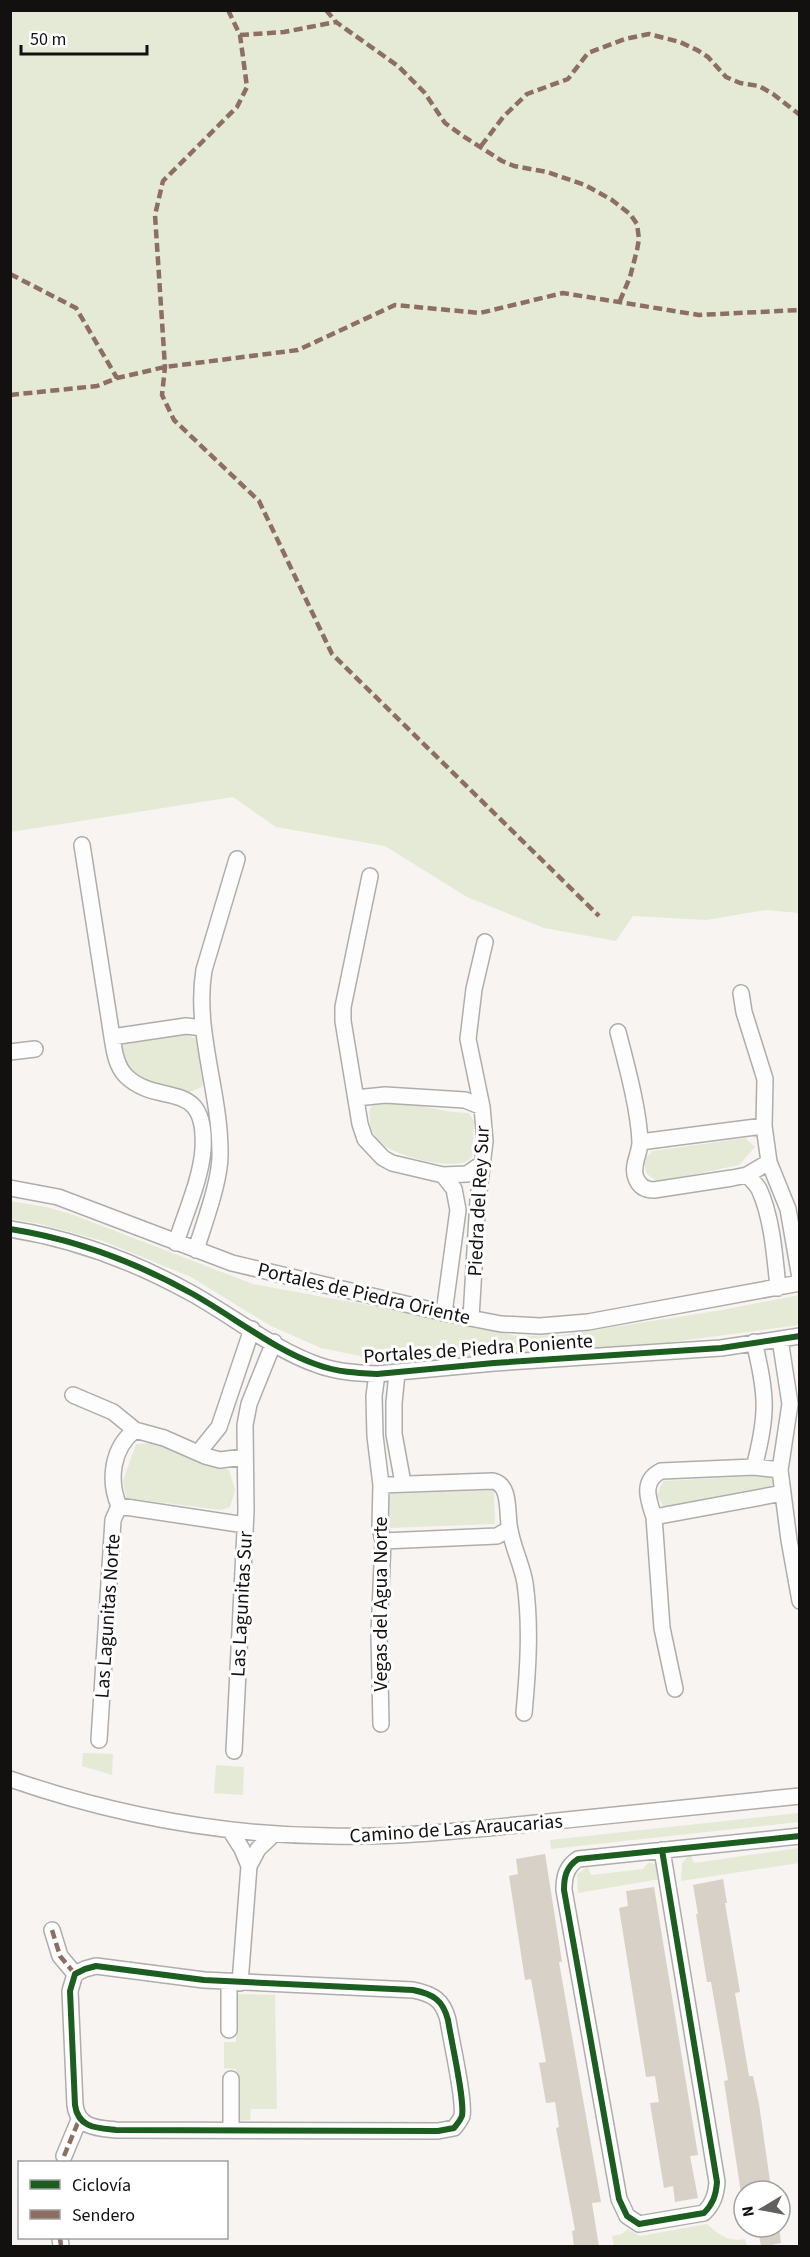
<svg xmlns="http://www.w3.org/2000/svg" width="810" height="2257" font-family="'Source Sans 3',sans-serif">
	<rect width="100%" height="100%" fill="#f7f4f1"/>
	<!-- green -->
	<path fill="#e5ead6" d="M11,10l788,1v902l-33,-3 -60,10 -73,-4 -17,25 -72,-13 -77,-31 -82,-51 -109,-19 -43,-30 -222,35z
		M180,1032l17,7 9,32 -4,16 -13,5 -27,-5 -27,-12 -11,-15 -2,-17z
		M394,1101c26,2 48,12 75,12l5,8 -2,35c-2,2 -4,5 -7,6 -19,7 -77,-7 -89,-24 -3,-4 -6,-12 -6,-17 -1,-8 -1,-13 4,-17z
		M745,1138l10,9 -16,18 -81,17 -11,-8 -4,-14 10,-9z
		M10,1201l36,6 25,7 182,70 109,20 155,32 46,-1 159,-25 77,-15v30l-157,21 -205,12h-67l-49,-10 -52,-23 -78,-48 -88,-36 -63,-17 -29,-5z
		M153,1443l76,27 6,20 -5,17 -9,3 -95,-12 -3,-17 13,-37z
		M755,1476l17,1 2,11 -110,19 -7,-11 6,-15z
		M494,1490l1,34 -106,4 -1,-34z
		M83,1753l30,1 -1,21 -30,-9z
		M216,1765l28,2 -1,28 -29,-2z
		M799,1813v9l-248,27 -1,-9z
		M799,1848v15l-118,18 1,-18 8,-9 4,9z
		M648,1863l8,1 4,15 -82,14 -1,-19 11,-7 3,8 52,-6z
		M238,1994l37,1 2,114h-26l-1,11 -13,1 -1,-52 -12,-1v-26h12z
		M707,2224c12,11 21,18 38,15l2,7h-133l-2,-10 10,-2 6,-5 12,7z"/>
	<!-- building -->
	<path fill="#d8d1c8" d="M545,1854l17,108h-3l42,240 -9,1 7,44h-25l-2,-16 3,-1 -19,-102 3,-1 -4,-25 -9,1 -7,-40 7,-1 -15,-83 -6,1 -16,-104 9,-2 -2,-15z
		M723,1879l4,24h-2l15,89 -5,1 4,24 10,59h4l6,28 12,84 -30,5 -17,-112 4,-1 -17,-98h-4l-11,-68h2l-5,-29z
		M654,1887l44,268 -8,1 8,42 -23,4 -2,-16 -9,2 -14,-85 9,-1 -4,-26 -9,1 -27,-169 9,-2 -2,-15z
		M758,2227h21l2,16 -20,4z"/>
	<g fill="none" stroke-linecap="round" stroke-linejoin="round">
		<defs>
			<path id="minor" d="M82,845l30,192c2,13 4,29 14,39 33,32 81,0 77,73 -2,30 -18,65 -27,94
				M370,876l-27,131v14l17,103 5,15 18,19 9,5 51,12 11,14 4,21 -14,103
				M741,993l3,19 21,67 -1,47 5,36 19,47 12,69
				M618,1032c8,31 21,78 22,110 0,12 -9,24 -4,36 3,8 9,12 18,12l78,-12 15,-3 22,-13
				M112,1037l74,-11 17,2
				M10,1052l25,-3
				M356,1098l29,-3 80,5 17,7
				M640,1142l124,-16
				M443,1175l24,-1 16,-11
				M747,1175c4,4 9,9 12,14 13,28 16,68 19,99
				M10,1188l48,9 174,66 212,50 57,11 39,2 48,-4 212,-39
				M10,1229c64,10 125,33 181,64 40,22 85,58 127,72 19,7 39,8 59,9l117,-11 227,-15 79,-12
				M196,1250c8,-27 25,-70 24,-98 0,-61 -26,-122 -16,-182l33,-111
				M471,1318l7,-118 7,-59 -3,-34 -14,-68 6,-50 11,-47
				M780,1339l10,65 -10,66 9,70 11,61
				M397,1373l-3,30v31l9,49
				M377,1374l-3,22 1,40 6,49 -1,42 3,14 -4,93 2,90
				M73,1395l40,17 22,18 29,8 41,18 15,4 24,-3
				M198,1453l21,-26 33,-98
				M754,1467c14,-52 13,-73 0,-125
				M381,1485l112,-4c19,4 13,34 17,49 3,18 12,35 15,53 6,43 3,87 -1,130
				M119,1506l126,19
				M654,1517l129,-24
				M383,1541l114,-5 12,-7
				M675,1689l-13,-61 -8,-111c-6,-18 -13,-36 7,-46l93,-4 26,3
				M99,1740l14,-220 6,-14c-11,-26 -7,-58 16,-76
				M234,1751l12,-240 -1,-86 4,-21 25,-62
				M10,1779c104,36 211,56 320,57 73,2 145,-7 217,-14 84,-9 168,-17 253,-26
				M230,1830l12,19 7,17
				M662,1850l55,332c-1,13 -4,22 -13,31l-65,11 -12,-8 -8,-17 -55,-309c0,-13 2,-23 14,-31l222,-23
				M52,1930l8,26 15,18
				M96,1966l108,14 209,10c20,4 30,10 35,30 3,20 17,80 14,96 -2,5 -5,8 -8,12l-16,3 -322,-1c-19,-2 -38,-2 -41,-25l-5,-114 5,-17 10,-5z
				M229,1982v48
				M240,1983l9,-117 9,-17 16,-15
				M231,2079v50
				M64,2156l15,-36
				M60,2238l1,8"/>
		</defs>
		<!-- minor casing -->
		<use href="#minor" stroke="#afadab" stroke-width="18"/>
		<!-- minor -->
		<use href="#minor" stroke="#fefdfd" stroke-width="15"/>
		<!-- quiet -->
		<path stroke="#8d6e63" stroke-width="4.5" stroke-dasharray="9 4.5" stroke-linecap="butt" d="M228,10l12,25 7,52 -10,20 -74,74 -8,34 10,152 -3,28 12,25 85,81 73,153 267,262
			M326,10l10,12
			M240,35l44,-3 52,-10 62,44 26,26 21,31 18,13 39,25 12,5 33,6 38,13 27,15 18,14 7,10 2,15 -2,11 -7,27 -11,26
			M481,146l23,-30 23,-22 41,-15 20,-26 37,-14 24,-5 31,8 17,8 11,7 18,20 14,6 19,3 14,8 27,21
			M10,274l66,34 41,70
			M10,395l87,-9 20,-8 48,-11 133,-17 97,-45 85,8 83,-20 136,22 101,-5
			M52,1930l8,26 15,18
			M64,2156l15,-36
			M60,2238l1,8"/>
		<defs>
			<path id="cycleway" d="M10,1229c64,10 125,33 181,64 40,22 85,58 127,72 19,7 39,8 59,9l117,-11 227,-15 79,-12
				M662,1850l55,332c-1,13 -4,22 -13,31l-65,11 -12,-8 -8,-17 -55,-309c0,-13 2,-23 14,-31l222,-23
				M96,1966l108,14 209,10c20,4 30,10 35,30 3,20 17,80 14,96 -2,5 -5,8 -8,12l-16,3 -322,-1c-19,-2 -38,-2 -41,-25l-5,-114 5,-17 10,-5z"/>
		</defs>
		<!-- cycleway casing -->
		<use href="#cycleway" stroke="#fff" stroke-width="10"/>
		<!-- cycleway -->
		<use href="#cycleway" stroke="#1b5e20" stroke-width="6"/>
	</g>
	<g text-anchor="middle" stroke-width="6" stroke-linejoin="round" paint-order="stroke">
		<!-- street labels -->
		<g font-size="20" fill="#131110" stroke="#fff">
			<text transform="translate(478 1201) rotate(-87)" y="7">Piedra del Rey Sur</text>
			<text transform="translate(364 1293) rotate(13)" y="7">Portales de Piedra Oriente</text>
			<text transform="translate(478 1348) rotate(-4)" y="7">Portales de Piedra Poniente</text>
			<text transform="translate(241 1604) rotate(-87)" y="7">Las Lagunitas Sur</text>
			<text transform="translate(380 1604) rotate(-90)" y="7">Vegas del Agua Norte</text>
			<text transform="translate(107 1616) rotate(-86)" y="7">Las Lagunitas Norte</text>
			<text transform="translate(456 1828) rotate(-4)" y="7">Camino de Las Araucarias</text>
		</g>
	</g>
	<!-- border -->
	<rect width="810" height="2257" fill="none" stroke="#131110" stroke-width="24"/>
	<!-- legend -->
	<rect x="18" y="2161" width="210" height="78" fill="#ffffff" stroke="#a1a09f" stroke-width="1.5"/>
	<rect x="30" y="2180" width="30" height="9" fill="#1b5e20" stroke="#a1a09f" stroke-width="1.5"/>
	<text x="72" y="2191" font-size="18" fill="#131110">Ciclovía</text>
	<rect x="30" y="2210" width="30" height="9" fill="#8d6e63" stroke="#a1a09f" stroke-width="1.5"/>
	<text x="72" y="2221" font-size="18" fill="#131110">Sendero</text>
	<!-- north arrow -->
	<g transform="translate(762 2209) rotate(260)"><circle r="28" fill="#ffffff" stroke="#a1a09f" stroke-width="1.5"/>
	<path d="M0-4.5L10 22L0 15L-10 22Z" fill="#63605f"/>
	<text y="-9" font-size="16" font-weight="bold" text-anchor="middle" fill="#131110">N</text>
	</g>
	<!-- scale -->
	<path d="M21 45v9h126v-9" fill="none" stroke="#131110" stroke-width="3"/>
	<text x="30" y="45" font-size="18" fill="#131110" stroke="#ffffff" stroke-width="4.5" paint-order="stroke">50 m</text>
</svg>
